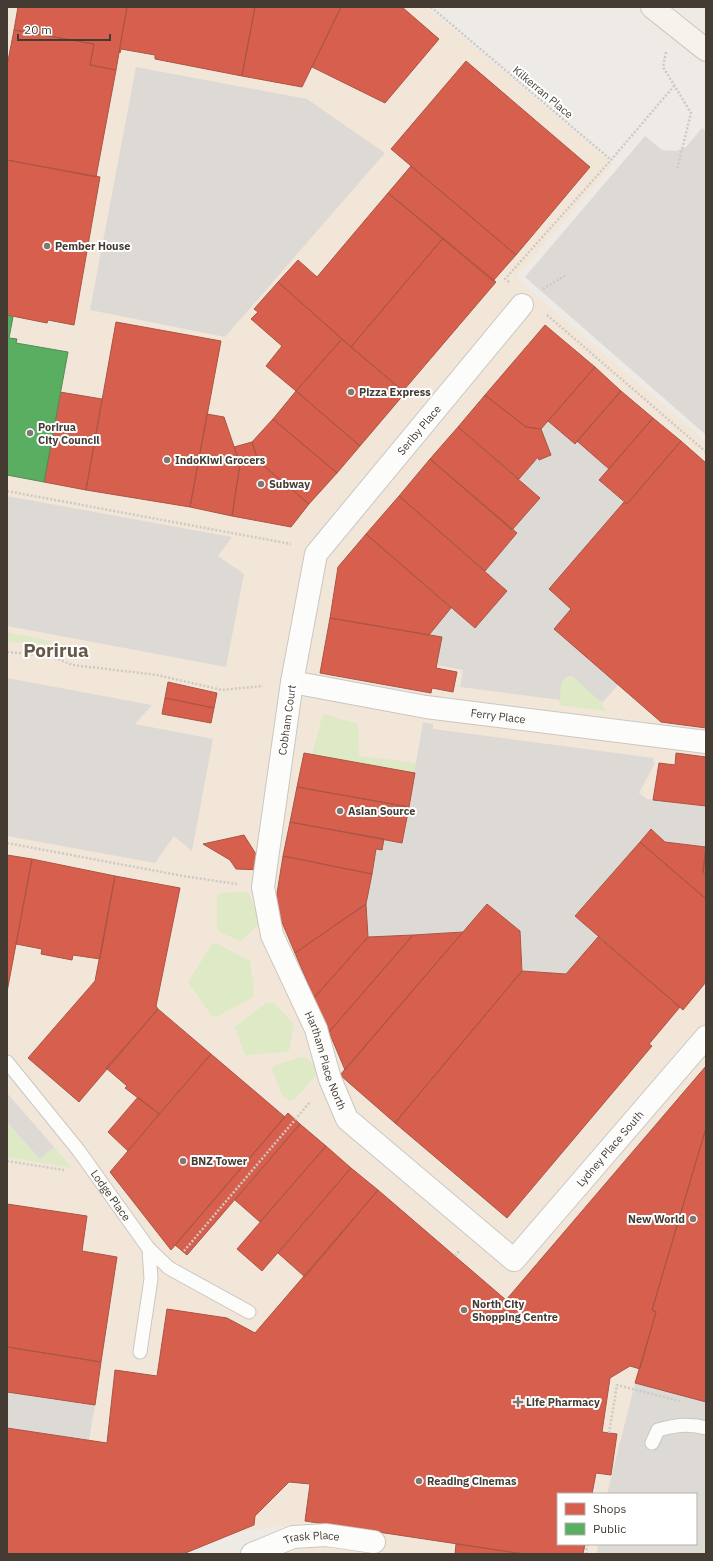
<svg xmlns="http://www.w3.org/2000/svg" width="713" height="1561" font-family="'IBM Plex Sans',sans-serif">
	<rect width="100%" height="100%" fill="#eeebe6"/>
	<!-- commercial -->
	<path fill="#f2e6d8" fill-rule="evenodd" d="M7,7h420l186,157 -97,114 190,163v1113h-333l4,-20 -73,-11 -64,9 -55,22h-178zM558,1494h138v50h-138z
		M317,1546l51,8h-86z"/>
	<!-- green -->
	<path fill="#dee9c5" d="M7,632l44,9 -1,3 -43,-2z
		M566,676c9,0 39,26 40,35l-47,-6 2,-21z
		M323,714l35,10 1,32 58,7 -2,10 -103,-19z
		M246,892l3,2 10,24v6l-18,17 -20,-8 -4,-5v-33l4,-2z
		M213,943l7,2 30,16 4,29 -1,7 -37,20 -5,-2 -23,-33z
		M267,1002l7,1 20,21 -5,26 -3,2 -41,3 -10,-28z
		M301,1057c8,1 15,8 17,16l-23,26 -6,2 -7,-6 -10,-26 2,-3z
		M7,1122l33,37 14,-12 18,21 -65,-11z"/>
	<!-- parking -->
	<path fill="#dddad6" d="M136,67l171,32 78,54 -160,184 -135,-27z
		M702,128l4,4v303l-181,-158 120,-141 17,14 14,1 10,-4z
		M548,421l27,23 2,-3 32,28 -10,11 25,22 -75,87 22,20 -17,20 64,56 -16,18 -28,-25 -4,-2 -4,1 -5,7 -1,16 -100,-13 3,-17 -27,-5 6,-28 -13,-2 22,-27 24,20 32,-37 -22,-20 32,-37 -5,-4 28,-32 -21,-19 19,-22 1,3 12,-5 -10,-26z
		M7,496l225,41 -14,19 26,18 -18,93 -219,-41z
		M7,678l145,27 -17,19 78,15 -21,112 -18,-15 -19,27 -148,-27z
		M423,722l10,2v5l221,29 -1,3 2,2 -16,30 8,6 59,7v41l-41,-5 -14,-13 -76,87 23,21 -32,37 -43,-2 -3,-41 -33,-27 -24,28 -95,5 -2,-33 10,-55 6,1 2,-11 18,4z
		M7,1093l47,54 -14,12 -33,-37z
		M635,1383l71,19v152h-109l1,-10h98v-50h-89z
		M7,1392l88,13 -6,35 -82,-12z"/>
	<!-- shops -->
	<path fill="#d6604d" stroke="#aa5545" d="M18,7h109l-11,63 -26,-5 4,-21 -80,-14z
		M127,7h128l-13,69 -87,-17v-4l-34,-6 -1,4 -1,-1z
		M255,7h86l-39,80 -60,-11z
		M341,7h61l37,32 -54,64 -73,-36z
		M14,30l80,14 -4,21 26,5 -20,107 -89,-17v-94z
		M466,61l124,106 -74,88 -125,-106z
		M7,160l93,17 -26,148 -26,-5 -1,3 -40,-8z
		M411,166l105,89 -23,26 -105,-88z
		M388,193l55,45 -92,109 -73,-65 20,-22 19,17z
		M443,238l53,44 -93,109 -52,-44z
		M278,282l64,57 -46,52 -30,-25 16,-20 -31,-27 7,-7 -4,-3z
		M116,322l105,19 -31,166 -104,-17z
		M545,325l50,42 -54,62 -15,-2 -41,-32z
		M342,339l63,54 -45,53 -64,-55z
		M595,367l26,24 -46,53 -27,-23z
		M296,391l64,55 -23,27 -64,-54z
		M621,391l32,27 -44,51 -32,-28z
		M60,392l42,7 -16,91 -42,-8z
		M485,395l41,32 15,2 10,26 -12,5 -1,-3 -19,22 -61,-52z
		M207,414l17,3 16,47 -8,52 -42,-9z
		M653,418l28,23 -54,63 -28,-24z
		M273,419l64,54 -28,31 -51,-43 -6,-19z
		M458,427l82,71 -28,32 -82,-71z
		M681,441l25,22v265l-45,-6 -107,-93 17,-20 -22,-20 75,-87 3,2z
		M252,442l6,19 51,43 -18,23 -59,-11 8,-52 -6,-17z
		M430,459l87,74 -32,38 -86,-75z
		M399,496l108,95 -32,37 -109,-94z
		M366,534l85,74 -22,27 -99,-17 8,-51z
		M330,618l112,19 -6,31 21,4 -4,20 -21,-4 -1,5 -111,-20z
		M168,682l49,11 -3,15 -49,-10z
		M165,698l49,10 -3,15 -49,-9z
		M304,753l111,20 -6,34 -112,-20z
		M676,753l30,4v49l-53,-6 6,-37 16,2z
		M297,787l112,20 -7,36 -112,-21z
		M290,822l94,17 -2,11 -6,-1 -4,25 -89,-18z
		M651,829l14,13 41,5 -3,25 3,3v24l-66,-57z
		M244,835l20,32 -1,3 -27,-1 -6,-9 -27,-16z
		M640,842l66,57v83l-23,28 -108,-94z
		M706,848v27l-3,-3z
		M7,855l25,4 -25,133z
		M283,856l89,18 -6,30 -71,49 -20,-47z
		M32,859l83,17 -15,83 -27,-4 -1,5 -31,-6 1,-5 -26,-5z
		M115,876l65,12 -24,118 2,3 -79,93 -51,-44 67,-77z
		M366,904l2,33 -54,61 -19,-45z
		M487,904l33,27 2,40 -127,152 -55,-48z
		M463,932l-118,138 -16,-38 84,-97z
		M413,935l-84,97 -15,-34 54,-61z
		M598,937l82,70 -31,37 3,2 -145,172 -112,-95 127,-152 44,3z
		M158,1009l53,45 -52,60 -34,-26 2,-2 -21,-18z
		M211,1054l74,63 -114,133 -61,-78z
		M706,1066v62l-54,182 4,2 -16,57 -10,-3 -20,12 -8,54 15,2 -6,41 -15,-2 -4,21h-34v50h27l-2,10h-59l-219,-33 5,-37 -21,-2 -34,34 -1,9 -71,29h-176v-126l100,15 8,-73 42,6 10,-67 60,9 28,15 123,-143 128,110z
		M138,1097l21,17 -31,37 -20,-19z
		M288,1113l12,11 -113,131 -12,-10z
		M300,1124l26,22 -66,76 -25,-22z
		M706,1128v274l-71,-19 21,-71 -4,-2z
		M326,1146l25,22 -89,103 -25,-22z
		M351,1168l27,22 -73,87 -27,-24z
		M7,1204l80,12 -5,35 35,6 -16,105 -94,-15z
		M7,1347l94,15 -6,43 -88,-13z
		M456,1544l68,10h-69z"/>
	<!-- public -->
	<path fill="#5aae61" stroke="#538c53" d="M7,315l6,2 -4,21 8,1 -1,4 52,9 -24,130 -37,-7z"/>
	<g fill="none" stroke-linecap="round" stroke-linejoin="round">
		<defs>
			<g id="lane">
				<path id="s1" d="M7,1062l72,89 70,98 2,30 -11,73"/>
				<path d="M149,1249l20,19 80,44"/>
				<path d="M652,1443l6,-13c16,-5 32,-7 48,-2"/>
			</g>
			<g id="street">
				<path id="s2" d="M522,305l-206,249 -24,128 -29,205 9,48 44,94 14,50 17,40 167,141 192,-223"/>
				<path id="s3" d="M292,682l134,25 280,35"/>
				<path id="s4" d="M252,1554l41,-17 33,-2 48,7"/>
			</g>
			<path id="secondary" d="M652,7l54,43"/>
		</defs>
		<!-- lane casing -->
		<use href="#lane" stroke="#cac7c2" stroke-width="15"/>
		<!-- street casing -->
		<use href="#street" stroke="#cac7c2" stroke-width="24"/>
		<!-- secondary casing -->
		<use href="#secondary" stroke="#cec8bd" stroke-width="24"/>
		<!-- path -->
		<path stroke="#cdcac6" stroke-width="2.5" stroke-dasharray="2 2" stroke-linecap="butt" d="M431,7l180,153
			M666,52l-3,15 28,46 -14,57
			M509,282l-4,-3 106,-119 63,-74
			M543,289l23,-14
			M547,315l159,137
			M7,491l284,53
			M7,652l43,4 23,9 84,10 65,15 41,-4
			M7,843l176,33 54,8
			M7,1161l57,9
			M184,1251l126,-149
			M455,1256l5,-6
			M609,1433l8,-48 63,16
			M586,1554l1,-10"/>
		<!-- lane -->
		<use href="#lane" stroke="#fcfcfb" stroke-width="13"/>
		<!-- street -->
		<use href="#street" stroke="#fcfcfb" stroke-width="22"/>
		<!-- secondary -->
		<use href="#secondary" stroke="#f6f3ed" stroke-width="22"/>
	</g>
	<!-- markers -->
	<g fill="#807972" stroke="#fff" stroke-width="1.5">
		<circle cx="47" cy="246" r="4"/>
		<circle cx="351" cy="392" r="4"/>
		<circle cx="30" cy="433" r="4"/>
		<circle cx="167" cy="460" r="4"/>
		<circle cx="261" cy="484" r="4"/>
		<circle cx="340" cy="811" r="4"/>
		<circle cx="183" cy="1161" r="4"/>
		<circle cx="693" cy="1219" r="4"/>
		<circle cx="464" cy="1310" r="4"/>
		<path d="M516 1396h4v4h4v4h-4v4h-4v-4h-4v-4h4z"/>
		<circle cx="419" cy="1481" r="4"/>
	</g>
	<g text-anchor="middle" stroke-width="4" stroke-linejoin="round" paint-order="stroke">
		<!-- street labels -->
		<g font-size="11" fill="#443c33" stroke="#fff">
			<text transform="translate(543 92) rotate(40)" y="4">Kilkerran Place</text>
			<text transform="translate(419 430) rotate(-50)" y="4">Serlby Place</text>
			<text dy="4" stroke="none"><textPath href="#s3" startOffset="209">Ferry Place</textPath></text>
			<text transform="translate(287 720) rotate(-82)" y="4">Cobham Court</text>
			<text dy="4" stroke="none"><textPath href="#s2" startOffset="846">Hartham Place North</textPath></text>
			<text dy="4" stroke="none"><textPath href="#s2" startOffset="1274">Lydney Place South</textPath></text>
			<text dy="4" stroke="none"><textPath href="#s1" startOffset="169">Lodge Place</textPath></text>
			<text dy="4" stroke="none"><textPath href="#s4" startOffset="63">Trask Place</textPath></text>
		</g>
		<!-- poi labels -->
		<g font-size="11" font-weight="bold" fill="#443c33" stroke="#fff" text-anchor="start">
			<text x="55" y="250">Pember House</text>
			<text x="359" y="396">Pizza Express</text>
			<text x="38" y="431">Porirua<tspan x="38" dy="13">City Council</tspan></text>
			<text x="175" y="464">IndoKiwi Grocers</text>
			<text x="269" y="488">Subway</text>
			<text x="348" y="815">Asian Source</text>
			<text x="191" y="1165">BNZ Tower</text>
			<text x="685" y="1223" text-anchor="end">New World</text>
			<text x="472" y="1308">North City<tspan x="472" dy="13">Shopping Centre</tspan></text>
			<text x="526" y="1406">Life Pharmacy</text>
			<text x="427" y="1485">Reading Cinemas</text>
		</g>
		<!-- town labels -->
		<g font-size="19" font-weight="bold" fill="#67594a" stroke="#fff">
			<text x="56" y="657">Porirua</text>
		</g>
	</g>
	<!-- border -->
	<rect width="713" height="1561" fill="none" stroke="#443c33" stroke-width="16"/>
	<!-- legend -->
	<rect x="557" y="1493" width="140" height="52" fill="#ffffff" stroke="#b4b1ad"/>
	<rect x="565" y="1503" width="20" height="12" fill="#d6604d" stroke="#b4b1ad"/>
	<text x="593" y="1513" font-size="12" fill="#443c33">Shops</text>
	<rect x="565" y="1523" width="20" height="12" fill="#5aae61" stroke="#b4b1ad"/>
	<text x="593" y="1533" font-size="12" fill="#443c33">Public</text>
	<!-- scale -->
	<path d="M18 34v6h92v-6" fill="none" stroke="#443c33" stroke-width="2"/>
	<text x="24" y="34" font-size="12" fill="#443c33" stroke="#ffffff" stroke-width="3" paint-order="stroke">20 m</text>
</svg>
